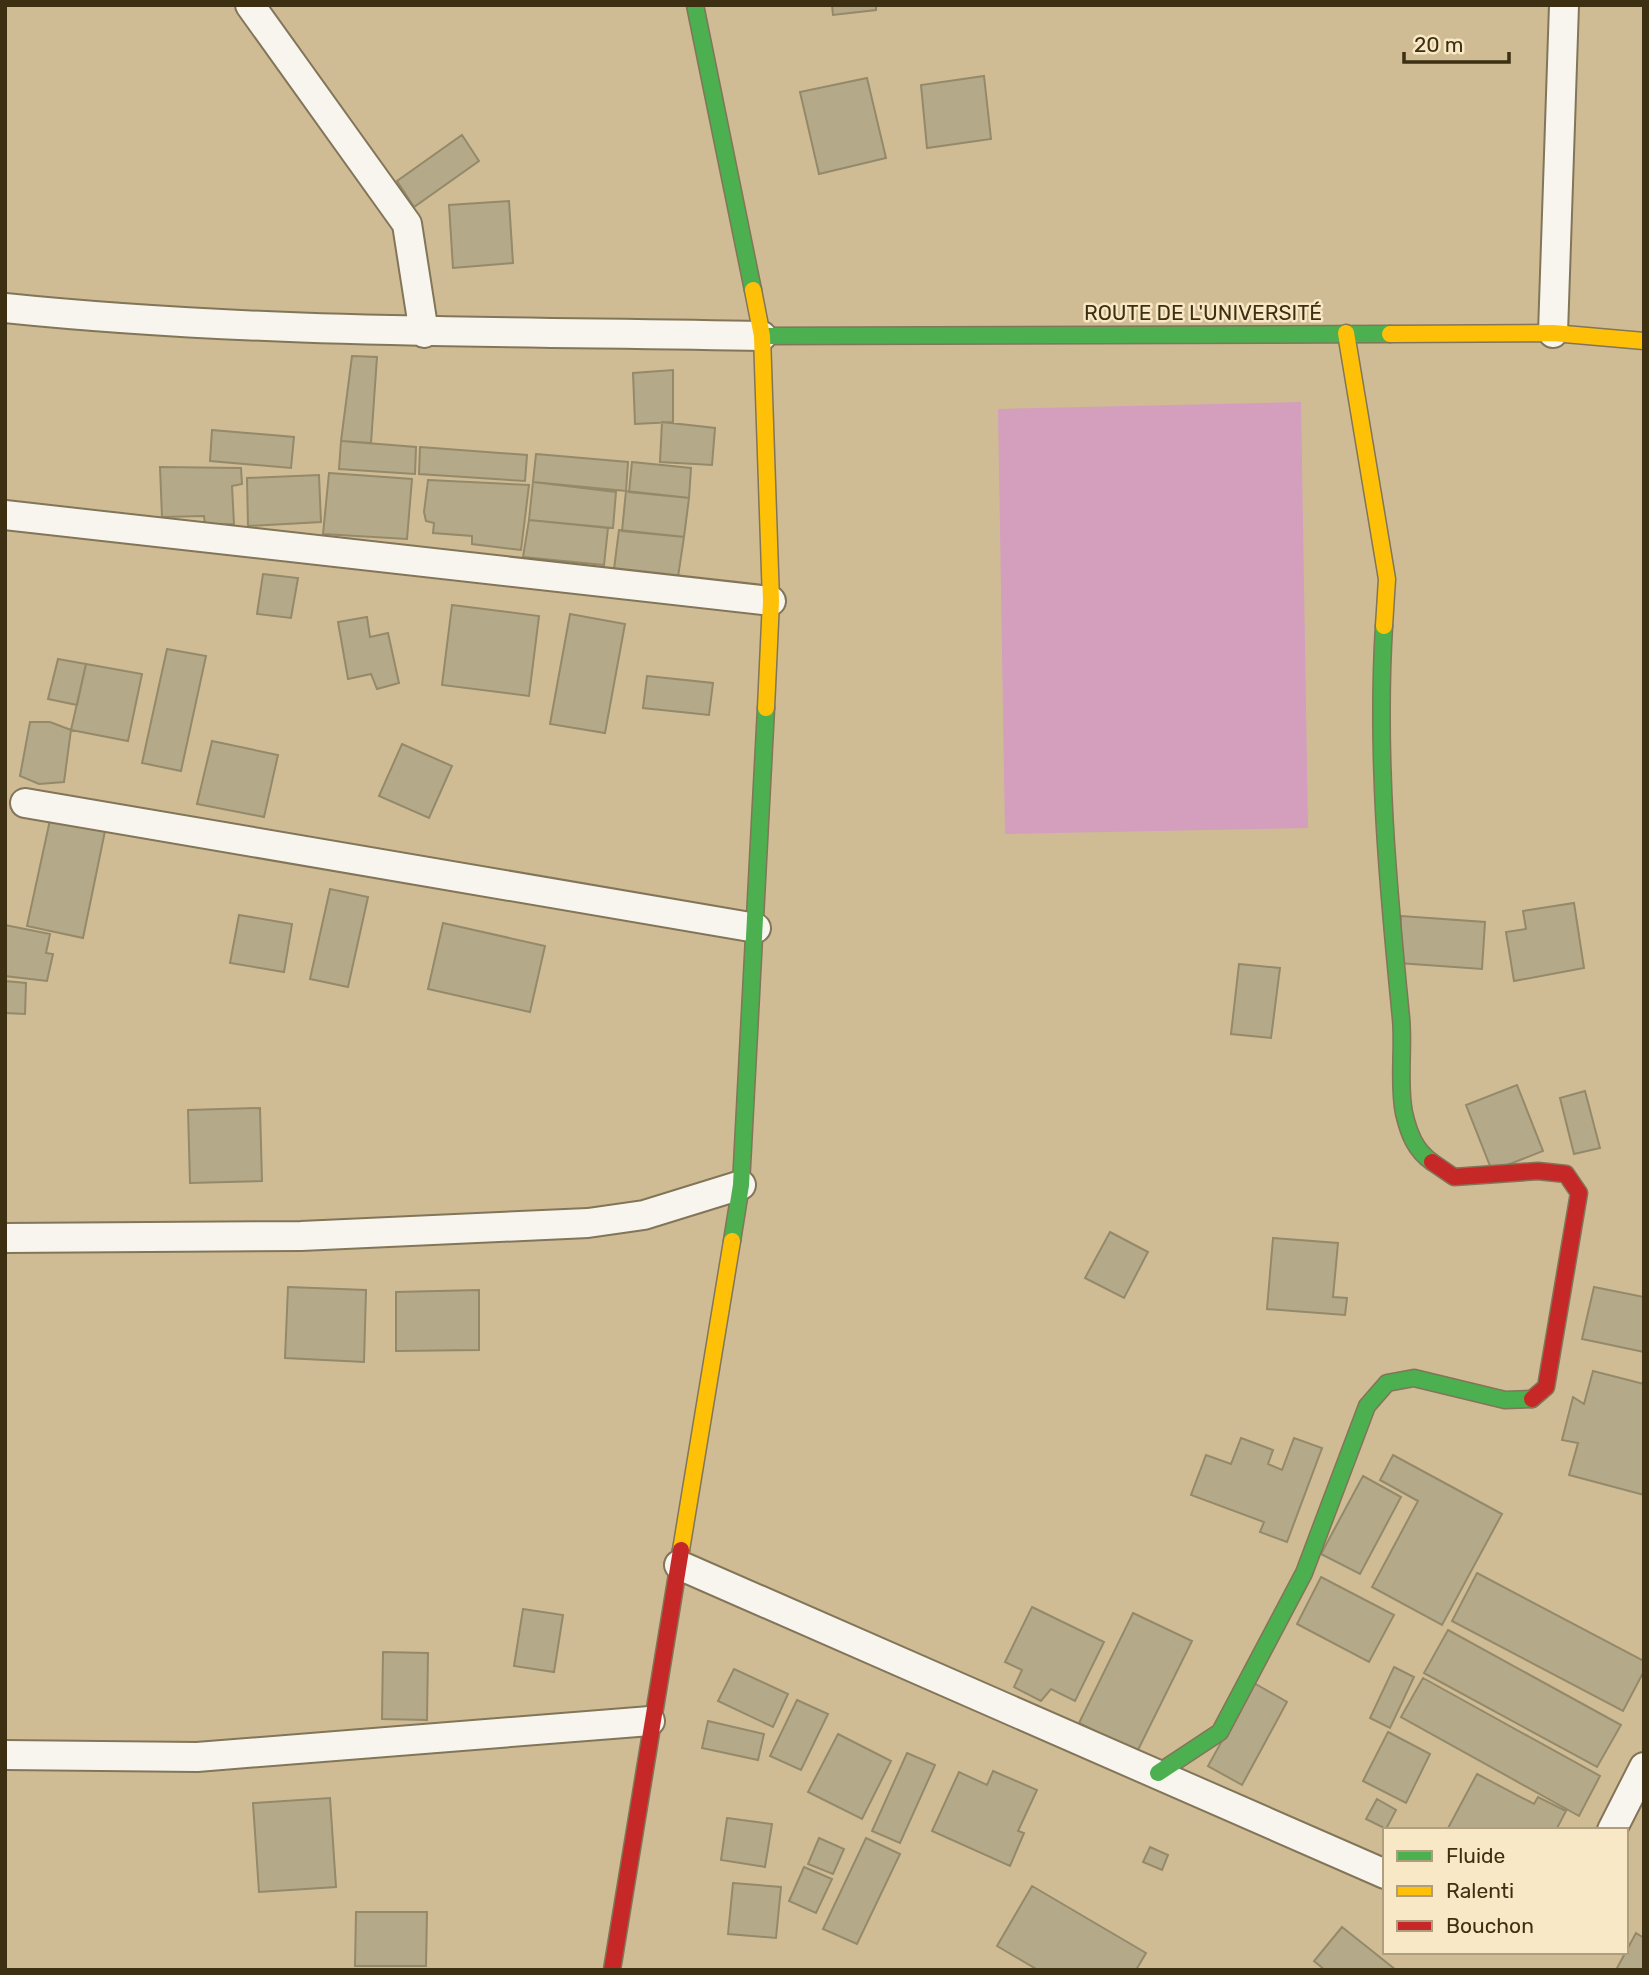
<svg xmlns="http://www.w3.org/2000/svg" width="1649" height="1975" font-family="Rubik,sans-serif">
	<rect width="100%" height="100%" fill="#cfbc95"/>
	<!-- green -->
	<path fill="#d39fbd" d="M1301,402l7,426 -303,6 -7,-425z"/>
	<!-- building -->
	<path fill="#b4aa8a" stroke="#948969" stroke-width="2" d="M832,5h44v5l-43,5z
		M984,76l7,63 -64,9 -6,-63z
		M867,78l19,80 -67,16 -19,-82z
		M462,135l17,26 -65,46 -17,-26z
		M509,201l4,62 -60,5 -4,-63z
		M352,356l25,1 -6,86 -30,-2z
		M673,370v52l-38,2 -2,-51z
		M662,422l53,6 -3,37 -52,-3z
		M212,430l82,7 -3,31 -81,-7z
		M341,441l75,6 -1,27 -76,-5z
		M420,447l107,8 -2,26 -106,-7z
		M536,454l92,8 -2,29 -93,-9z
		M632,462l59,6 -2,30 -60,-6z
		M160,467l81,1 1,16 -10,2 2,38 -29,1 -1,-9 -42,1z
		M329,473l83,6 -5,60 -84,-5z
		M319,475l2,47 -73,4 -1,-48z
		M428,480l101,5 -8,65 -49,-6v-8l-39,-3 1,-10 -8,-2 -2,-9z
		M533,482l83,10 -3,36 -84,-8z
		M626,491l63,7 -5,39 -62,-6z
		M529,520l79,8 -4,37 -81,-8z
		M619,530l65,7 -6,40 -64,-8z
		M263,574l35,4 -7,40 -34,-4z
		M452,605l87,11 -10,80 -87,-11z
		M570,614l55,10 -20,109 -55,-9z
		M367,617l3,20 18,-4 11,50 -22,6 -6,-15 -23,5 -10,-57z
		M167,649l39,7 -25,115 -39,-8z
		M58,659l28,5 -9,41 -29,-6z
		M86,664l56,10 -14,67 -57,-11z
		M647,676l66,7 -4,32 -66,-7z
		M30,722h20l21,8 -7,52 -25,2 -19,-8z
		M212,741l66,14 -14,62 -67,-13z
		M402,744l50,22 -23,52 -50,-22z
		M50,820l55,11 -22,107 -56,-12z
		M330,889l38,8 -20,90 -38,-8z
		M1574,903l10,65 -70,13 -8,-49 20,-3 -3,-18z
		M239,915l53,9 -8,48 -54,-9z
		M1401,916l84,6 -3,47 -84,-6z
		M443,923l102,23 -15,66 -102,-23z
		M5,925l45,9 -4,19 7,1 -6,27 -42,-5z
		M1239,964l41,4 -9,70 -40,-4z
		M5,981l21,2 -1,31 -20,-1z
		M1517,1085l26,66 -51,20 -26,-66z
		M1585,1091l15,57 -26,6 -14,-56z
		M260,1108l2,73 -72,2 -2,-73z
		M1110,1232l38,20 -24,46 -39,-20z
		M1273,1238l65,5 -5,54 14,1 -2,17 -78,-6z
		M288,1287l78,3 -2,72 -79,-4z
		M1594,1287l50,10v55l-62,-13z
		M479,1290v60l-83,1v-59z
		M1593,1371l51,13v111l-75,-20 9,-32 -16,-3 11,-43 11,7z
		M1241,1438l32,12 -5,14 14,6 12,-32 28,10 -35,94 -27,-10 4,-10 -73,-27 15,-40 25,9z
		M1393,1455l109,59 -60,111 -70,-38 46,-86 -38,-21z
		M1363,1476l38,21 -41,77 -39,-20z
		M1477,1573l167,88v10l-21,40 -171,-90z
		M1321,1577l73,38 -25,47 -72,-38z
		M1032,1607l72,35 -29,59 -24,-12 -10,12 -27,-14 8,-17 -17,-8z
		M523,1609l40,6 -9,57 -40,-6z
		M1133,1613l59,28 -55,111 -58,-29z
		M1448,1630l173,95 -24,42 -173,-94z
		M383,1652l45,1 -1,67 -45,-1z
		M1394,1667l20,10 -24,51 -20,-10z
		M734,1669l54,25 -15,33 -55,-26z
		M1423,1678l177,98 -21,40 -178,-99z
		M1254,1683l33,19 -45,83 -34,-19z
		M797,1700l31,14 -27,56 -31,-14z
		M708,1721l56,13 -6,26 -56,-12z
		M1388,1732l42,22 -24,49 -43,-22z
		M838,1734l53,27 -29,58 -54,-27z
		M907,1753l28,12 -35,78 -28,-12z
		M993,1771l44,19 -19,41 6,2 -14,33 -78,-35 27,-59 28,13z
		M1477,1774l57,30 4,-7 28,14 -10,19h-109z
		M330,1798l6,89 -77,5 -6,-89z
		M1377,1799l19,11 -10,19 -20,-10z
		M727,1818l45,6 -7,43 -44,-7z
		M819,1838l25,11 -11,25 -25,-10z
		M866,1838l34,16 -43,90 -34,-15z
		M1150,1847l18,8 -6,15 -19,-8z
		M804,1867l28,12 -16,34 -27,-12z
		M733,1883l48,4 -5,51 -48,-4z
		M1032,1886l114,67 -10,17h-98l-41,-24z
		M356,1912h71l-1,54h-71z
		M1342,1927l54,43h-71l-11,-9z
		M1636,1933l8,5v32h-28z"/>
	<g fill="none" stroke-linecap="round" stroke-linejoin="round">
		<defs>
			<path id="street" d="M250,5l157,219 17,109
				M5,308c252,26 505,23 757,28
				M1553,333l11,-328
				M5,515l766,86
				M25,803l731,125
				M5,1238l296,-2 287,-13 56,-8 97,-30
				M679,1565l706,309
				M5,1755l192,2 453,-36
				M1612,1830l32,-63"/>
			<path id="fast" d="M695,5l58,285
				M762,336l628,-2
				M1384,626c-8,131 4,261 17,392 3,31 -3,65 3,95 5,21 11,37 28,49
				M732,1241l9,-56 25,-477
				M1158,1773l62,-41 84,-159 63,-167 20,-23 27,-5 91,22 27,-1"/>
			<path id="slow" d="M753,290l9,46 9,265 -5,107
				M1346,333l41,246 -3,47
				M1390,334l163,-1 91,8
				M681,1550l51,-309"/>
			<path id="jam" d="M1432,1162l22,15 84,-6 28,3 13,19 -33,194 -14,12
				M612,1970l69,-420"/>
		</defs>
		<!-- street casing -->
		<use href="#street" stroke="#827558" stroke-width="32"/>
		<!-- fast casing -->
		<use href="#fast" stroke="#827558" stroke-width="19"/>
		<!-- slow casing -->
		<use href="#slow" stroke="#827558" stroke-width="19"/>
		<!-- jam casing -->
		<use href="#jam" stroke="#827558" stroke-width="19"/>
		<!-- street -->
		<use href="#street" stroke="#f8f5ef" stroke-width="28"/>
		<!-- fast -->
		<use href="#fast" stroke="#4caf50" stroke-width="16"/>
		<!-- slow -->
		<use href="#slow" stroke="#ffc107" stroke-width="16"/>
		<!-- jam -->
		<use href="#jam" stroke="#c62828" stroke-width="16"/>
	</g>
	<g text-anchor="middle" stroke-width="5" stroke-linejoin="round" paint-order="stroke">
		<!-- street labels -->
		<g font-size="21" fill="#3d2f11" stroke="#f9e8c5">
			<text x="1203" y="320">ROUTE DE L'UNIVERSITÉ</text>
		</g>
	</g>
	<!-- border -->
	<rect width="1649" height="1975" fill="none" stroke="#3d2f11" stroke-width="14"/>
	<!-- legend -->
	<rect x="1383" y="1828" width="245" height="126" fill="#f9e8c5" stroke="#ae9e7d" stroke-width="2"/>
	<rect x="1397" y="1851" width="35" height="10" fill="#4caf50" stroke="#ae9e7d" stroke-width="2"/>
	<text x="1446" y="1863" font-size="21" fill="#3d2f11">Fluide</text>
	<rect x="1397" y="1886" width="35" height="10" fill="#ffc107" stroke="#ae9e7d" stroke-width="2"/>
	<text x="1446" y="1898" font-size="21" fill="#3d2f11">Ralenti</text>
	<rect x="1397" y="1921" width="35" height="10" fill="#c62828" stroke="#ae9e7d" stroke-width="2"/>
	<text x="1446" y="1933" font-size="21" fill="#3d2f11">Bouchon</text>
	<!-- scale -->
	<path d="M1404 52v10h105v-10" fill="none" stroke="#3d2f11" stroke-width="3.5"/>
	<text x="1414" y="52" font-size="21" fill="#3d2f11" stroke="#f9e8c5" stroke-width="5" paint-order="stroke">20 m</text>
</svg>
